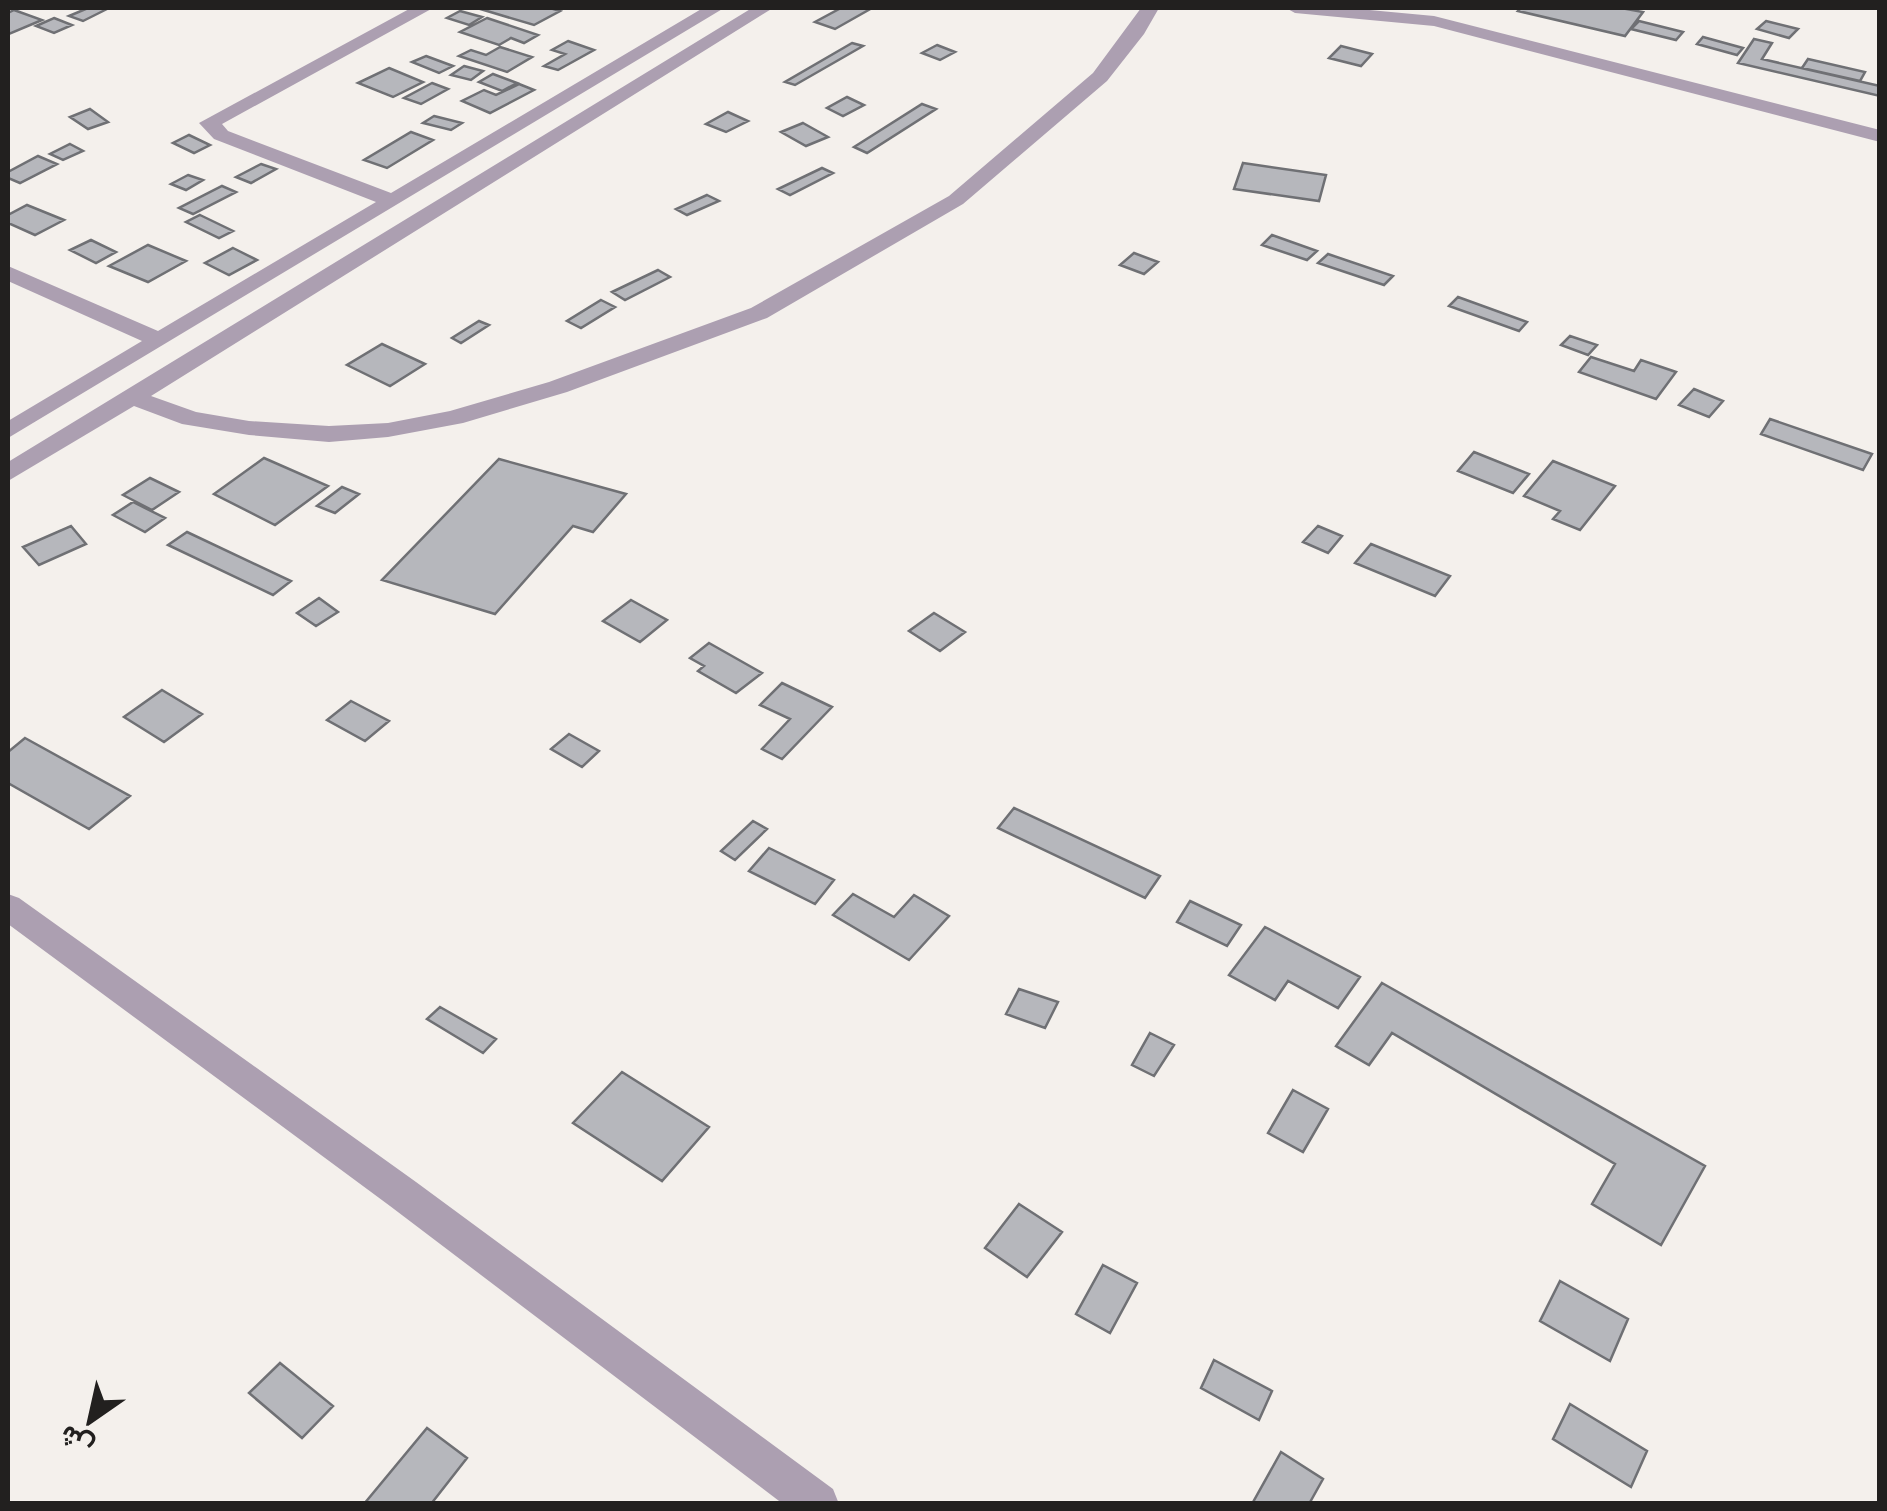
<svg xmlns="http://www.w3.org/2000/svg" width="1887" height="1511" font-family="'Space Grotesk',Vazirmatn,sans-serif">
	<rect width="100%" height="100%" fill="#f4f0ec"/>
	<!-- building -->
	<path fill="#b6b7bc" stroke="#6f7074" stroke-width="2.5" d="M88,8h21l-26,13 -14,-5z
		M477,8h73l10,3 -26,14z
		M841,8h31l-37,21 -20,-7z
		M1521,8h100l22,4 -18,24 -107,-25z
		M14,10l28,10 -33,14 -1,-21z
		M460,11l22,6 -13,8 -22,-7z
		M54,18l18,7 -18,8 -18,-7z
		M487,18l51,17 -14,8 -13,-5 -12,7 -39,-13z
		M1639,21l44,11 -7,8 -45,-11z
		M1766,21l32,8 -9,9 -32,-9z
		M1703,37l40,11 -6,7 -40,-11z
		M1754,39l18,4 -10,16 118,27v10l-142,-33z
		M568,41l26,9 -36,20 -14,-4 21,-12 -13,-4z
		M852,43l11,3 -68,39 -10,-3z
		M937,45l18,7 -15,8 -18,-7z
		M1341,46l31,8 -11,12 -32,-8z
		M500,47l32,10 -25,15 -48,-16 12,-6 15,5z
		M426,56l27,10 -14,7 -27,-11z
		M1808,59l57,13 -5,9 -58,-13z
		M464,66l19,5 -12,9 -20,-5z
		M389,68l34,14 -30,15 -35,-14z
		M493,74l24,9 -15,8 -23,-9z
		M432,83l16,6 -27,15 -17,-6z
		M519,84l15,6 -44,23 -28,-12 22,-11 12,5z
		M847,97l17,8 -21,11 -16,-8z
		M922,104l14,5 -69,44 -13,-6z
		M90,109l18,13 -20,7 -18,-12z
		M728,112l20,9 -22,11 -20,-8z
		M434,116l28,7 -11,7 -28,-7z
		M803,123l25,14 -22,9 -25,-14z
		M411,132l22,8 -46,28 -23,-8z
		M189,135l21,10 -16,8 -21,-10z
		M70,144l13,7 -20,9 -13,-6z
		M38,156l19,8 -37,19 -12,-5v-6z
		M1243,163l83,12 -7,26 -85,-12z
		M261,164l15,5 -25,14 -15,-6z
		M822,168l11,5 -43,22 -12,-6z
		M188,175l15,5 -17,10 -15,-6z
		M222,186l14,6 -43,22 -14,-6z
		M707,195l12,6 -32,14 -11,-6z
		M27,205l37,15 -29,15 -27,-12v-8z
		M200,215l33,16 -14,7 -33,-16z
		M1272,235l45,16 -10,9 -45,-15z
		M91,240l25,12 -20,11 -26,-13z
		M148,245l38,16 -38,21 -39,-16z
		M233,248l24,12 -28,15 -24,-12z
		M1134,253l24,9 -14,12 -24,-9z
		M1328,254l65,22 -9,9 -66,-22z
		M658,270l12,7 -45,23 -13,-8z
		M1458,297l69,25 -8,9 -70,-25z
		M601,300l14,7 -34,21 -14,-7z
		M479,321l10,4 -28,18 -9,-5z
		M1570,336l27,9 -9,10 -27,-10z
		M382,344l43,20 -35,22 -43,-21z
		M1591,357l43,14 7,-11 35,12 -20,27 -77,-27z
		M1694,389l29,12 -14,16 -30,-12z
		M1770,419l102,35 -9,16 -102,-36z
		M1474,452l55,22 -16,19 -55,-22z
		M264,458l64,28 -53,39 -61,-31z
		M499,459l127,35 -33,38 -20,-6 -78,88 -113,-34z
		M1553,461l62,25 -35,44 -27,-11 7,-8 -36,-15z
		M150,478l29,14 -27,18 -29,-15z
		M342,487l17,7 -24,19 -18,-7z
		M133,502l32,16 -20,14 -32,-17z
		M71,526l15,18 -47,21 -16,-18z
		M1318,526l24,10 -14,17 -25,-11z
		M187,532l104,49 -18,14 -105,-50z
		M1371,544l79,32 -15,20 -80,-33z
		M319,598l19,14 -22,14 -19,-13z
		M631,600l36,20 -27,22 -37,-21z
		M934,613l31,19 -25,19 -31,-20z
		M709,643l53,30 -26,20 -38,-22 6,-5 -14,-8z
		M782,683l50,24 -50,52 -20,-10 28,-30 -30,-14z
		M162,690l40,24 -38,28 -40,-25z
		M351,701l38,20 -24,20 -38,-21z
		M569,734l30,17 -17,16 -31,-18z
		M25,738l105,58 -41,33 -81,-46v-31z
		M1014,808l146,68 -15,22 -147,-70z
		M753,821l14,8 -32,31 -14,-9z
		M769,848l65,32 -19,24 -66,-33z
		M853,894l41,23 20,-22 35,21 -40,44 -76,-45z
		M1190,901l51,24 -14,21 -50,-24z
		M1265,927l95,50 -22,31 -50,-27 -13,19 -46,-25z
		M1382,983l323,183 -44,79 -69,-41 23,-40 -223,-131 -23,32 -33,-19z
		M1019,989l39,13 -13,26 -39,-14z
		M440,1007l56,32 -13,14 -56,-34z
		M1150,1033l24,12 -20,31 -22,-11z
		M622,1072l87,55 -47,54 -89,-58z
		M1293,1090l35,19 -25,43 -35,-19z
		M1019,1204l43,28 -35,45 -42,-29z
		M1103,1265l34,18 -27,50 -34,-19z
		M1560,1281l68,38 -18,42 -70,-40z
		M1214,1360l58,31 -13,29 -58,-32z
		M280,1363l53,43 -31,32 -53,-45z
		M1570,1404l77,47 -16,36 -78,-48z
		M427,1428l40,30 -36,46h-67z
		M1281,1452l42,27 -14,25h-57z"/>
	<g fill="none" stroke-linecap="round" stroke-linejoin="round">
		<!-- street -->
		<path fill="#ac9fb1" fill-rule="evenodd" d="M411,8h22l-211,116 6,7 163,62 312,-185h21l-716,430v-17l134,-80 -134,-60v-15l150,65 218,-129 -162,-63 -15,-16z
			M752,8h21l-622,388 45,16 53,9 80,5 59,-3 62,-12 99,-29 202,-74 198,-112 144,-123 48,-65h18l-15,26 -37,47 -144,123 -196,114 -200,74 -104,31 -75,14 -59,5 -80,-7 -67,-11 -48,-18 -126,75v-19z
			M1286,8h62l86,8 446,114v12l-446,-116 -139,-13z
			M8,894l11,4 397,284 417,307 6,15h-56l-393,-298 -382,-282z"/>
	</g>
	<!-- border -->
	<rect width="1887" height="1511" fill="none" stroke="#22201f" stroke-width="20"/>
	<!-- north arrow -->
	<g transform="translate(90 1421) rotate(214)" stroke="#f4f0ec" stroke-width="8" paint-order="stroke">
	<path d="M0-8L18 38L0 25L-18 38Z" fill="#22201f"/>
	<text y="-15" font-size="28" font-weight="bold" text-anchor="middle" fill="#22201f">ش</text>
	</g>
</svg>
